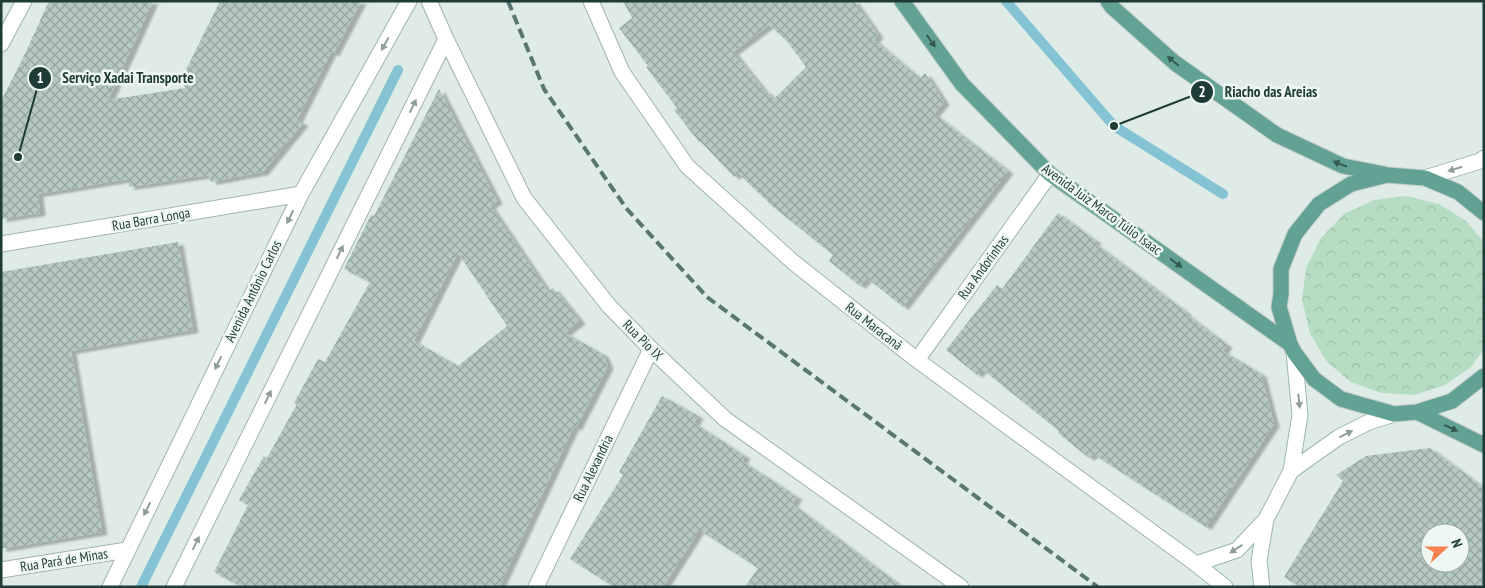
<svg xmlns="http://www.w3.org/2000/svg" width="1485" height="588" font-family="'PT Sans Narrow',sans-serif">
	<defs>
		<pattern id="forest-crowns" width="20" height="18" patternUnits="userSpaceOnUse" patternTransform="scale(1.25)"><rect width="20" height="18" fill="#b6ddc2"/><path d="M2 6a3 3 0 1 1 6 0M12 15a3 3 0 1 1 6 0" fill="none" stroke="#9cbfa7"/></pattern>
		<pattern id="building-cross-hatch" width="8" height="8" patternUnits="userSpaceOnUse" patternTransform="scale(1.25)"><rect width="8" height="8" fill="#b7c8c2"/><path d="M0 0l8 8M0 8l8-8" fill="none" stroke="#94a49e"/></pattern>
		<filter id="shadow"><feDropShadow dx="5.5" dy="3" stdDeviation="1" flood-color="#0004"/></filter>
	</defs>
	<rect width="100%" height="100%" fill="#deebe6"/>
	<!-- forest -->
	<path fill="url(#forest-crowns)" d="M1406,196l33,8 27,17 18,21v107l-13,18 -26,18 -31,10 -33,-2 -30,-11 -25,-21 -16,-28 -8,-33 4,-32 15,-30 23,-24 30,-14z"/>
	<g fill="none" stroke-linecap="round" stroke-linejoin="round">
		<!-- stream -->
		<path stroke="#83c3d3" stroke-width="10" d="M1006,1l108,125 109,68
			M141,587l257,-517"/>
	</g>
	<!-- building -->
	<path fill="url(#building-cross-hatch)" fill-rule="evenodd" filter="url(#shadow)" d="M49,1h104l-45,99 77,-12 -3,-10 38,-77h141l-27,52 -3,-1 -34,68 6,3 -40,49 -52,10 -2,-7 -80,12 -1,-8 -90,15 2,19 -39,6v-118l22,-43z
		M623,1h231l24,34 -4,5 46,39 5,-6 19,29 -10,12 74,57 -105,136 -36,-29 -7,8 -31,-25 4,-6 -62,-50 -33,-32 -4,4 -34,-36 -1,1 -25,-32 3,-2 -31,-41 2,-1 -29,-38 13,-10zM769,25l18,16 19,26 -32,32 -8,-8 -1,1 -32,-40z
		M439,89l58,112 -7,5 58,86 5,-4 27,33 -15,12 38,21 5,12 -32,62 -2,-2 -75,161h-257l-28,-15 34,-67 -9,-5 25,-44 3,2 30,-54 -3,-1 24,-44 7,3 45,-80 -26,-13 27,-54 3,1zM458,253l49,73 -49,40 -44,-25z
		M1058,213l38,28 -2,2 92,69 -1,1 42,32 -4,6 38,23 13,50 -68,103 -113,-73 -4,4 -31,-25 1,-2 -77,-62 -5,6 -31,-25 51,-65 5,4z
		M178,242l15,88 -122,21 31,181 -101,17v-277z
		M662,396l36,20 -4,7 51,33 -3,5 55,36 -5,7 110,83h-157l13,-19 -59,-38 -36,57h-49l-44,-28 53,-84 -4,-3z
		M1430,448l54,40v99h-184l-16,-10 59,-96 -7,-6 30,-19zM1430,533h30v30h-30z"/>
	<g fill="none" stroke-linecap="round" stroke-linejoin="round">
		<defs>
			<path id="minor" d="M591,1l31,71 65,94 106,96 124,98 279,204
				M917,360l133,-186
				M1,570l126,-20
				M536,587l115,-238"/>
			<path id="tertiary" d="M429,1l17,38 78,159 85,108 42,43 74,70 236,168
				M1,44l23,-43
				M1425,178l55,-17 4,-3
				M1,244l300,-50
				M110,587l191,-393 108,-193
				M174,587l272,-548"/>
			<path id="secondary" d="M1291,471l48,-34 30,-15 25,-8
				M1196,564l41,-14 29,-31 25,-48 9,-56 -6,-63
				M1196,564l29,23
				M1262,587l-3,-26 7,-42"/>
			<path id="primary" d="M902,1l60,83 88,90 240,170
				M1108,1l4,6 63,56 102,72 66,31 41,8
				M1484,213l-26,-21 -33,-14 -38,-3 -36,9 -32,20 -24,30 -14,35v25l-2,13 11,37 4,8 20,27 27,20 53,15 23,-2 35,-11 32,-25
				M1417,412l67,33"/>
		</defs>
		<!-- minor casing -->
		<use href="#minor" stroke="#a1b3ad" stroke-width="17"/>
		<!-- tertiary casing -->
		<use href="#tertiary" stroke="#a1b3ad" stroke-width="17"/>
		<!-- secondary casing -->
		<use href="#secondary" stroke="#9db7af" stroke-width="17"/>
		<!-- primary casing -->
		<use href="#primary" stroke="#c0c8c6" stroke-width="17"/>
		<!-- minor -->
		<use href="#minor" stroke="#fff" stroke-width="15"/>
		<!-- tertiary -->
		<use href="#tertiary" stroke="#fff" stroke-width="15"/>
		<!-- secondary -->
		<use href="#secondary" stroke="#fff" stroke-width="15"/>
		<!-- primary -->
		<use href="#primary" stroke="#61a295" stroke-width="15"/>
		<!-- rail -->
		<path stroke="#597770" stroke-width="4" stroke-dasharray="10 5" stroke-linecap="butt" d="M508,1l36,88 82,119 81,89 391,290"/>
	</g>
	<!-- one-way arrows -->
	<defs><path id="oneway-solid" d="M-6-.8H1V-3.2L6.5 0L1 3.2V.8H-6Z" transform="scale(1.25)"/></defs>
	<g fill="#335a52">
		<use href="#oneway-solid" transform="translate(931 41) rotate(54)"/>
		<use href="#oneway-solid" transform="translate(1173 61) rotate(-140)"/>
		<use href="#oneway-solid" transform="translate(1340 164) rotate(-159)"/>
		<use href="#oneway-solid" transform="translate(1176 263) rotate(36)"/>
		<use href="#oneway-solid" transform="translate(1451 428) rotate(25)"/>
	</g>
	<g fill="#8f9d9a">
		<use href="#oneway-solid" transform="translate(385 44) rotate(119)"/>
		<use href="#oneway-solid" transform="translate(413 106) rotate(-64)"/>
		<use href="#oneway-solid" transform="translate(1455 169) rotate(163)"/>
		<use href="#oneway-solid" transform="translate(290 217) rotate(116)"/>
		<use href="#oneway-solid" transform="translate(340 252) rotate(-64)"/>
		<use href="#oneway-solid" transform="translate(218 363) rotate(116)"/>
		<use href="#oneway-solid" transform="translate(268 397) rotate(-64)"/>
		<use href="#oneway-solid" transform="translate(1299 401) rotate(84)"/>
		<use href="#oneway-solid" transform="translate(1346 434) rotate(-27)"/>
		<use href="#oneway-solid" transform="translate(147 509) rotate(116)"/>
		<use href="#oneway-solid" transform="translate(196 543) rotate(-64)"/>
		<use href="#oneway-solid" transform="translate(1236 549) rotate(147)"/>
	</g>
	<g text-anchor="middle" stroke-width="5" stroke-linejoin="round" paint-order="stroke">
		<!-- street labels -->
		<g font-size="14" fill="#1f3b35" stroke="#eff7f3">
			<text transform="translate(1102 209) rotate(36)" y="5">Avenida Juiz Marco Túlio Isaac</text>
			<text transform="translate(151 219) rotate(-10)" y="5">Rua Barra Longa</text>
			<text transform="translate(983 267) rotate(-54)" y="5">Rua Andorinhas</text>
			<text transform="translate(253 291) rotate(-64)" y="5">Avenida Antônio Carlos</text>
			<text transform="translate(874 326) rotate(38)" y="5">Rua Maracanã</text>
			<text transform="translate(643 340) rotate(45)" y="5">Rua Pio IX</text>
			<text transform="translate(593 468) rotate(-64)" y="5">Rua Alexandria</text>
			<text transform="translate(64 560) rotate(-9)" y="5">Rua Pará de Minas</text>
		</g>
	</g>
	<!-- callouts -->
	<path fill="none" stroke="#1f3b35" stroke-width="2" d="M18 157L40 78M1114 126L1202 92"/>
	<g fill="#1f3b35" stroke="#eff7f3" stroke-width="2">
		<circle cx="18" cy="157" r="5"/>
		<circle cx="1114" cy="126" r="5"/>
		<circle cx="40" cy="78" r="12"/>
		<circle cx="1202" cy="92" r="12"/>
	</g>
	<g font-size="15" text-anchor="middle" font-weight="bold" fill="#fff">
		<text x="40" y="83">1</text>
		<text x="1202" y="97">2</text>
	</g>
	<g font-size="15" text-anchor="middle" font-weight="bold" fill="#1f3b35" stroke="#eff7f3" stroke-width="5" stroke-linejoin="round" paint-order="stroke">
		<text x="128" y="83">Serviço Xadai Transporte</text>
		<text x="1271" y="97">Riacho das Areias</text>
	</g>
	<!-- border -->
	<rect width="1485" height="588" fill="none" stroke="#1f3b35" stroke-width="5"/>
	<!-- north arrow -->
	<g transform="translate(1445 548) rotate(69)"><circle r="24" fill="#eff7f3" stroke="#9caca7"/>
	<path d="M0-4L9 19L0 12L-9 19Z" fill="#f8814f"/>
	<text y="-8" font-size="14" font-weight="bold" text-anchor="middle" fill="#1f3b35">N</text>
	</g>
</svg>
